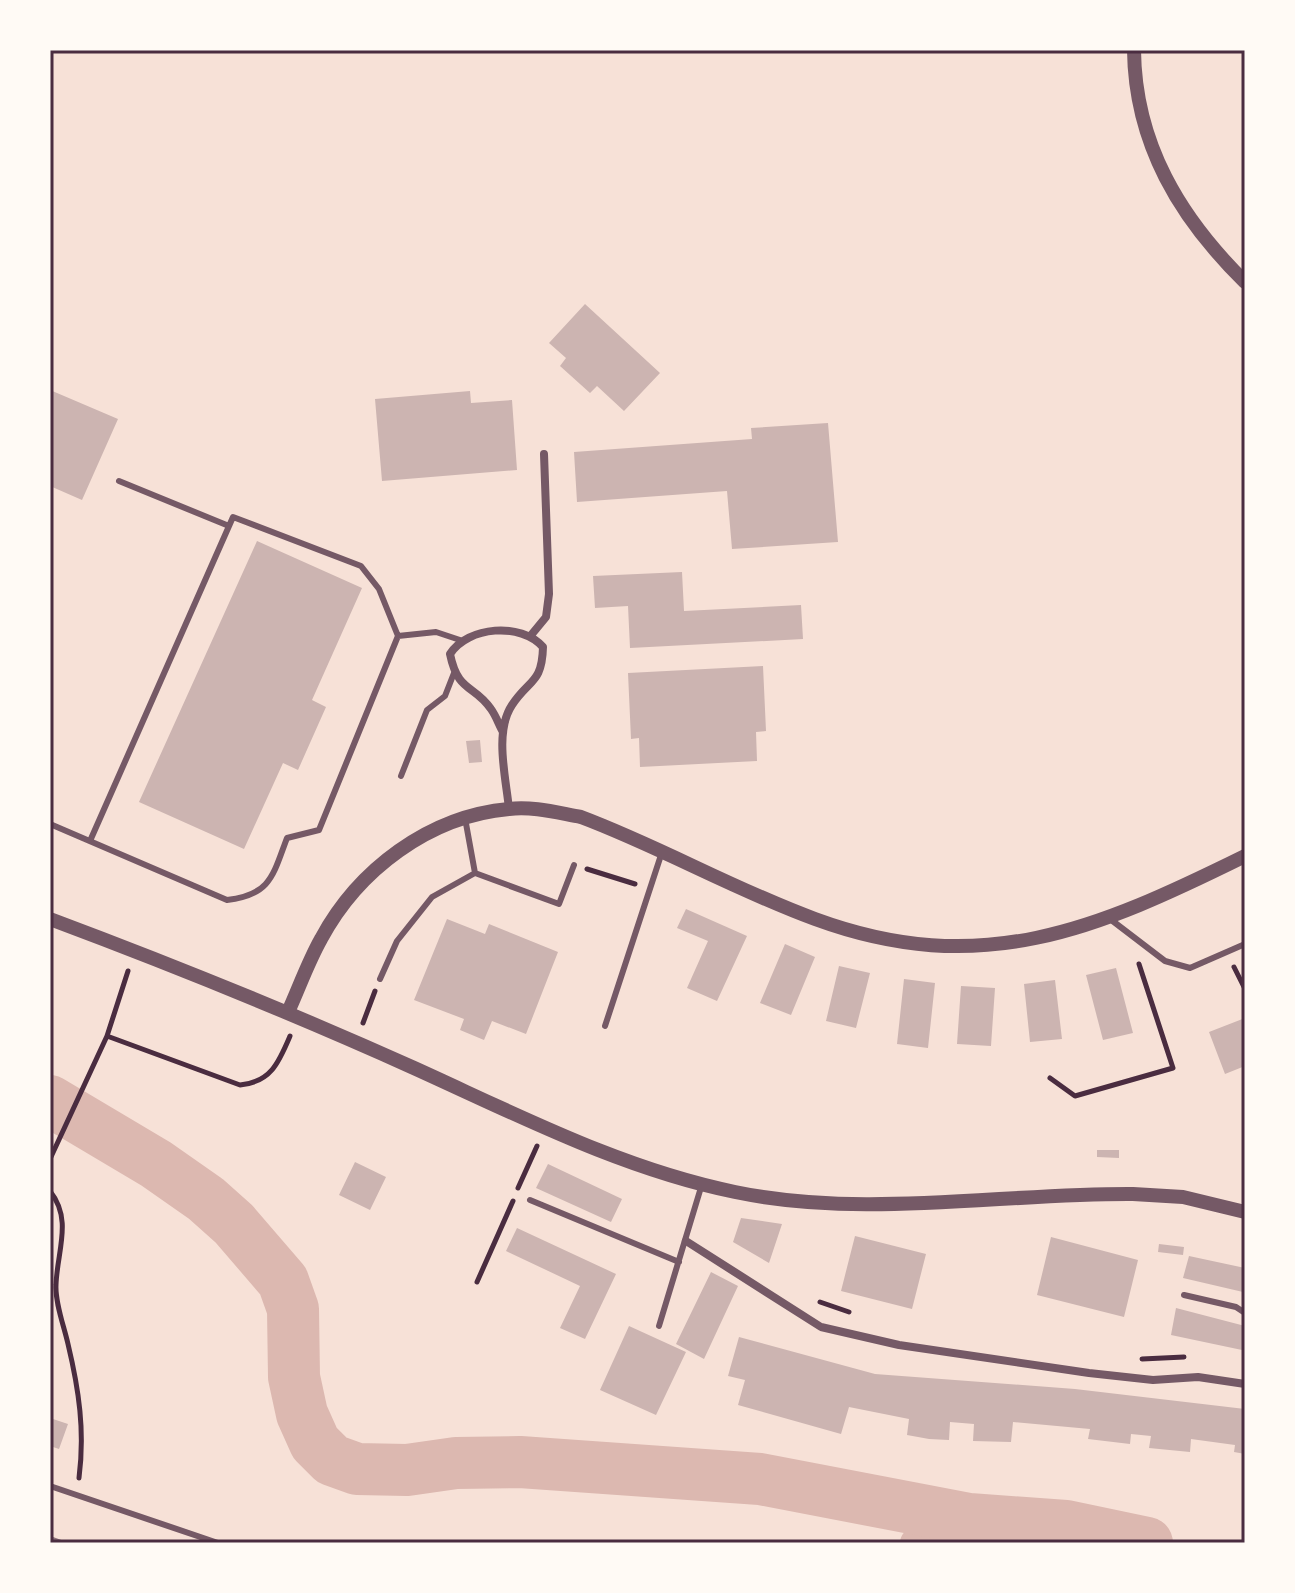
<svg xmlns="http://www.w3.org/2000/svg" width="1295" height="1593" font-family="Barlow,sans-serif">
	<rect width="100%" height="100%" fill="#f7e1d7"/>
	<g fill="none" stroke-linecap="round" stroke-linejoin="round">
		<!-- canal -->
		<path stroke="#dcb8b0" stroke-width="30" d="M915,1543l54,-24"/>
		<!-- river -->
		<path stroke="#dcb8b0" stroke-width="52" d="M50,1101l106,63 50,35 28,25 49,57 10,28 1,68 8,37 13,29 17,17 25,9 50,1 49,-7 64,-1 240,17 209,40 97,7 81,17"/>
	</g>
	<!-- building -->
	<path fill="#ccb4b1" d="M585,304l75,69 -36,38 -27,-25 -7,7 -30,-27 6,-8 -17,-15z
		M50,390l68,29 -36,81 -32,-14z
		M470,391l1,12 41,-3 5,70 -135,11 -7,-82z
		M828,423l10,119 -106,7 -5,-58 -150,11 -3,-50 178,-13 -1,-11z
		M257,541l105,47 -50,112 14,7 -28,63 -15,-7 -39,86 -105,-47z
		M682,572l2,39 117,-6 2,34 -173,9 -2,-42 -33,2 -2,-32z
		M763,666l3,65 -10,1 1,29 -117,6 -1,-29 -8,1 -3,-66z
		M480,740l2,22 -13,1 -3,-22z
		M686,909l61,27 -30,65 -30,-13 21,-47 -31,-13z
		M447,919l38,15 4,-10 69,28 -32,82 -34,-13 -8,19 -24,-10 4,-11 -50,-19z
		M785,944l30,13 -24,58 -31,-12z
		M839,966l31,7 -14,55 -30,-7z
		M1116,968l17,65 -30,7 -17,-65z
		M904,979l31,4 -7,65 -31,-4z
		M1055,980l7,59 -32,3 -6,-58z
		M961,986l34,2 -4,58 -34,-2z
		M1245,1018v48l-20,8 -16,-42z
		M1097,1150h22v8l-22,-1z
		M355,1162l31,15 -16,33 -31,-15z
		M548,1164l74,35 -11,23 -75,-34z
		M741,1218l41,6 -13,39 -36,-21z
		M517,1228l99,46 -31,65 -25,-11 20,-42 -74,-35z
		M855,1236l71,18 -14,55 -71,-18z
		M1051,1237l87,23 -14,57 -87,-22z
		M1159,1244l25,3 -1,8 -25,-3z
		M1189,1256l56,12 -2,24 -60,-14z
		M711,1272l27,14 -34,73 -28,-15z
		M1176,1308l69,18 -3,24 -71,-15z
		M629,1326l57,26 -30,63 -56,-25z
		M739,1337l136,37 200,15 170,20v45l-11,-2 1,-7 -44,-6 -1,13 -41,-4 2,-12 -20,-2 -1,10 -42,-5 2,-10 -77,-7 -2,20 -38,-1 1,-17 -24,-2 -1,18 -20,-1 -22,-4 2,-16 -60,-12 -8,27 -103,-29 7,-25 -17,-4z
		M50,1418l18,6 -9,25 -9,-3z"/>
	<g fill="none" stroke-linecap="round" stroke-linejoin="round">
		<!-- path -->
		<path stroke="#4a2c40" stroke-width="5" d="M587,869l48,15
			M1234,967l11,22
			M128,971l-21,65 133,49c31,-3 39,-23 50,-49
			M363,1023l12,-32
			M1050,1078l25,18 98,-28 -34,-104
			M50,1159l57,-123
			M518,1188l19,-42
			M50,1191c23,29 7,60 6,94 -1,18 8,41 12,59 11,46 17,87 11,134
			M477,1282l36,-81
			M820,1302l29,10
			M1142,1359l42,-2"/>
		<!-- service -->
		<path stroke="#755966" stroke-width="6" d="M119,481l110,45
			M398,636l38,-4 24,8
			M401,776l26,-66 18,-14 9,-23
			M465,818l10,55 84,31 15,-39
			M50,824l177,76c44,-5 46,-25 60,-62l32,-8 79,-194 -19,-47 -18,-23 -128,-49 -143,324
			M1110,919l55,42 25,7 55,-24
			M380,979l17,-38 35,-44 43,-24
			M605,1026l57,-174
			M530,1200l149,62
			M1184,1295l52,12 9,6
			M659,1326l43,-142
			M50,1486l168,57"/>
		<!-- minor -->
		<path stroke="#755966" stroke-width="8" d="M532,634l14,-17 3,-23 -5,-140
			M503,732c-4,-7 -7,-16 -12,-23 -17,-25 -33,-16 -41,-55 18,-28 71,-32 93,-7 -1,37 -14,32 -31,58 -18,27 -6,73 -3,104
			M686,1241l135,86 78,18 190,28 64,7 45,-3 47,7"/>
		<!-- tertiary -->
		<path stroke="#755966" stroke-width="14" d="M1134,50c1,94 46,168 111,232
			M50,919c123,46 244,95 364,149 104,47 208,101 321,124 130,27 267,1 398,2l50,3 62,15
			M288,1012c11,-24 20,-50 33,-73 37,-69 108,-123 188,-130 24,-3 49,4 72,8 80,30 154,73 234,102 166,61 282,10 430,-63"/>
		<!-- rail -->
		<path stroke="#8f747c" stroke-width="6" d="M50,1539l11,4"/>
	</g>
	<!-- border -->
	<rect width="1295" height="1593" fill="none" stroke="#fffaf5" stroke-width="104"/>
	<rect x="52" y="52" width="1191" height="1489" fill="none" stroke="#4a2c40" stroke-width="3"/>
</svg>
